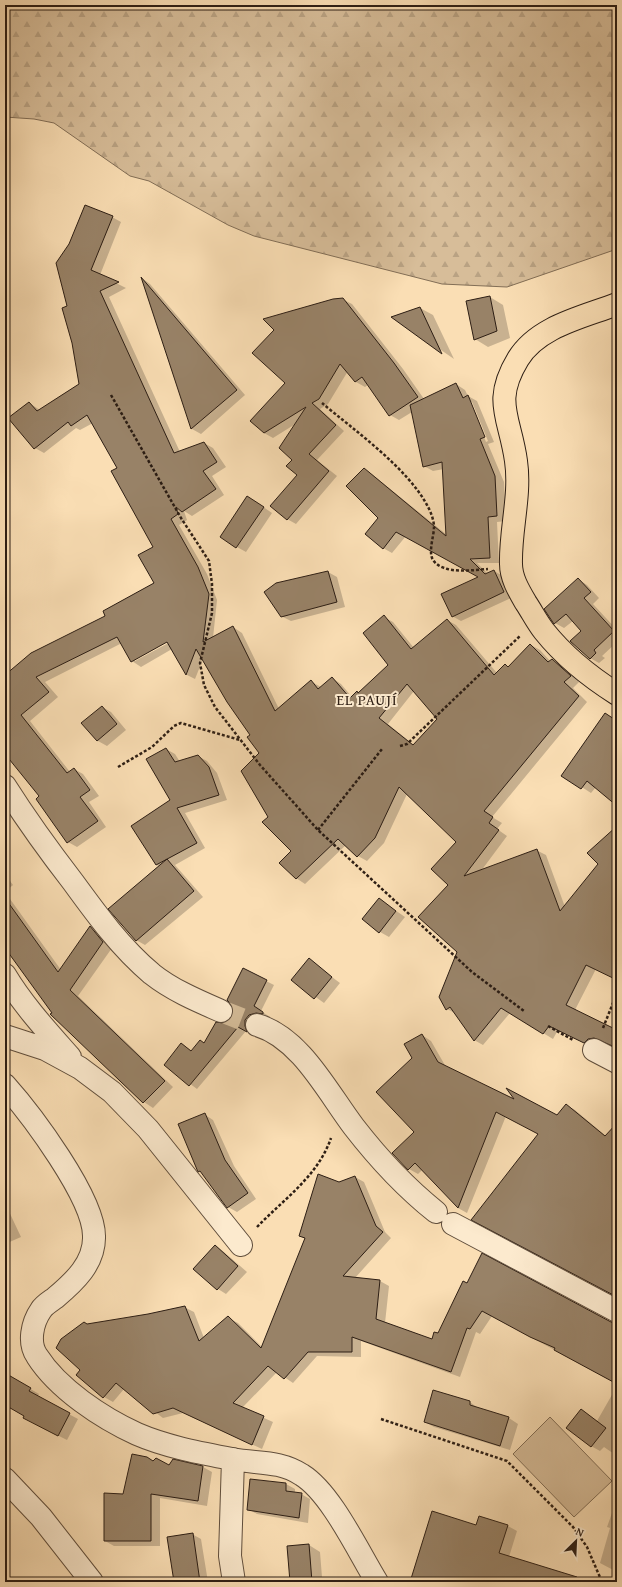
<svg xmlns="http://www.w3.org/2000/svg" width="622" height="1587" font-family="'Gentium Book Plus',serif">
	<defs>
		<pattern id="forest-firs" width="22" height="20" patternUnits="userSpaceOnUse"><rect width="22" height="20" fill="#d7bd99"/><path d="M5 1l3.5 6h-7zM16 11l3.5 6h-7z" fill="#b9a283"/></pattern>
	</defs>
	<rect width="100%" height="100%" fill="#fadeb4"/>
	<filter id="stains"><feTurbulence type="fractalNoise" baseFrequency=".005" numOctaves="4"/><feColorMatrix values="0 0 0 0 .2 0 0 0 0 .09 0 0 0 0 .02 0 0 0 .5 -.17"/></filter>
	<radialGradient id="worn" r=".72"><stop offset=".6" stop-color="#630" stop-opacity="0"/><stop offset="1" stop-color="#630" stop-opacity=".3"/></radialGradient>
	<!-- green -->
	<path fill="#d7bd99" stroke="#826e56" d="M550,1417l62,64 -38,36 -61,-63z"/>
	<!-- forest -->
	<path fill="url(#forest-firs)" stroke="#826e56" d="M5,5h612v244l-110,38 -65,-3 -188,-48 -26,-11 -79,-44 -19,-5 -76,-53 -20,-4 -29,-2z"/>
	<!-- shadow -->
	<path fill="#0003" fill-rule="evenodd" d="M112,217l9,5 -21,53 26,13 -17,9 71,155 24,-9 9,5 13,19 -14,9 12,19 -32,21 -8,-5 3,9 -8,5 28,49 10,26 -4,38 20,-11 9,6 37,76 33,-27 9,5 11,-9 9,6 11,13 7,-3 31,-29 -6,-48 9,5 21,26 33,-28 9,5 41,48 8,-8 4,2 22,-22 9,5 11,12 1,-2 9,5 18,17 -6,6 14,14 -95,115 10,6 -5,6 10,7 -26,35 55,-21 10,5 19,52 35,-43 17,-37v153l-21,-11 -21,41 39,19 3,-19v37l-14,-5 -9,6 -36,-18 -5,9 -43,-26 -27,32 -9,-5 -17,-26 -10,-5 11,-57 -9,-68 8,-42 -50,-48 -23,49 -17,18 -9,-5 -12,-11 -41,39 -9,-6 -4,-27 -22,-33 -9,-65 -9,-18 -49,-76 -8,20 -8,-4 -15,-26 -31,18 -9,-6 -10,-18 -77,39 13,15 -28,24 40,51 4,-3 9,5 16,22 -10,6 17,25 -29,20 -9,-5 -27,-46 -36,-42v-77l102,-61 49,-33 -1,-36 -36,-79 -26,-45 -13,7 -4,-2 -32,25 -9,-5 -25,-30 19,-15 11,7 40,-25 -12,-78zM171,639l1,2 -37,20v-2zM414,691l24,28 -24,26 -26,-21z
		M143,279l7,5 95,111 -44,39 -9,-5z
		M490,297l13,8 7,33 -22,9 -13,-8z
		M342,299l10,5 51,65 21,30 32,-15 9,6 3,6 9,5 17,41 -6,2 16,38 2,39 -9,1 2,41h-22l11,11 6,-3 9,5 10,21 -52,24 -9,-5 28,-39 -74,-41 -14,17 -9,-5 -4,-30 -15,-49 9,6 74,60 -3,-66 -11,2 -9,-5 -12,-54 -13,8 -9,-5 -21,-31 -4,3 -9,-5 -8,-11 -20,33 -8,5 24,22 -27,29 20,16 -41,48 -9,-5 11,-44 -5,-15 4,-37 -24,15 -9,-5 22,-50zM470,402h2l16,39 -2,1z
		M420,308l13,7 21,44 -61,-42z
		M256,502l16,11 -26,39 -9,-5z
		M328,572l9,5 8,30 -54,14 -10,-5z
		M578,579l9,6 12,13 -6,6 24,26v12l-15,14 3,2 -6,5 -9,-5 -7,-27 -10,-10 -9,7 -9,-5 -10,-14z
		M102,707l9,5 15,18 -19,16 -9,-5 -15,-18z
		M617,723v82l-21,-18 -5,6 -28,-18z
		M166,749l9,5 5,8 18,-6 9,5 10,12 10,27 -42,13 20,35 -30,17 28,32 -58,48 -9,-5 24,-73 -3,-2 15,-64z
		M5,874l8,11 -8,7z
		M5,892l56,78 30,-42 9,5 12,15 -34,48 95,91 -20,21 -9,-6 -92,-88 1,-1 -48,-67z
		M379,899l26,18 -16,20 -9,-5z
		M309,960l31,23 -16,20 -32,-23z
		M266,981l8,4 -13,26 9,6 -6,-1 -11,18 -7,-3 -49,58 -32,-24 17,-21 10,7 13,-7 18,-20 6,-2z
		M422,1035l9,6 15,26 71,34 40,15 9,-11 9,5 31,26 11,-11v171l-78,-162 -33,-18 -39,97 -9,-5 -35,-39 -5,5 -9,-5 7,-37 -2,-73z
		M204,1114l9,6 21,46 22,33 -19,13 -9,-5 -25,-34 -4,-2z
		M355,1177l9,5 21,50 6,6 -36,40 25,3 9,5 -4,37 48,17 6,-5 25,-52 153,41v60l-125,-68 -12,18 -4,-2 -16,45 -99,-36v16l-44,-1 -24,27 -16,-11 -35,36 31,14 -11,27 -79,-36 -20,5 -39,-29 -11,13 -9,-5 -27,-23 4,-4 6,-45 61,-10 36,-8 10,5 10,26 24,-20 10,5 24,24 44,-108 -6,-3 39,-53z
		M5,1203l16,34 -16,7z
		M216,1246l8,6 23,20 -21,22 -8,-5z
		M5,1374l34,20 -2,3 41,22 -11,21 -34,-17 -8,-8 -20,-12z
		M617,1386v70l-13,-9 -4,4 -9,-5 -9,-36 15,11z
		M434,1391l36,11 9,7 30,9 9,6 -8,26 -76,-23 -9,-5z
		M173,1460l30,7 9,5 -5,34 -47,-8v48h-46l-9,-5 19,-46 30,-33 15,4z
		M251,1480l35,4 9,5v4l6,1 9,5 -2,24 -51,-9 -9,-5z
		M617,1499v73l-17,-9 10,-35 -3,-1z
		M479,1517l29,9 9,5 -8,26 81,25h-179l66,-56z
		M192,1534l9,5 7,43h-33z
		M309,1545l11,7 2,25 9,5h-44v-4l4,-1z"/>
	<!-- building -->
	<path fill="#988267" stroke="#2d1e14" fill-rule="evenodd" d="M85,205l28,11 -22,54 28,12 -19,9 74,162 30,-11 13,20 -14,9 13,18 -34,23 -6,-5 2,7 -7,5 27,48 11,27 -6,48 30,-16 42,85 36,-31 7,9 14,-12 18,21 7,-7 1,2 30,-28 -25,-32 21,-18 27,34 36,-30 47,56 11,-11 3,3 22,-23 18,18 4,-3 19,17 -7,6 15,14 -95,115 9,6 -4,6 10,7 -35,46 73,-27 23,62 38,-47 -11,-11 30,-27v154l-31,-15 -20,40 51,25v18l-23,-10 -6,1 -4,4 -35,-17 -6,8 -42,-26 -27,33 -24,-34 -4,3 -7,-13 18,-45 -39,-35 30,-32 -17,-16 25,-27 -57,-55 -24,51 -18,19 -19,-18 -42,40 -17,-16 12,-12 -29,-29 6,-5 -27,-46 18,-18 -12,-16 3,-2 -23,-33 -31,-53 -10,26 -19,-33 -36,20 -14,-25 -81,40 13,15 -28,23 46,58 7,-5 16,22 -10,7 18,24 -31,22 -31,-44 3,-3 -34,-42v-79l26,-22 74,-37 -2,-5 51,-28 -16,-28 15,-8 -42,-76 6,-3 -30,-53 -16,11 -3,-4 -34,27 -26,-31 21,-16 8,9 42,-27 -7,-41 -10,-35 5,-2 -11,-43 13,-19zM407,684l30,35 -24,26 -34,-27z
		M141,277l96,113 -46,39z
		M490,296l7,35 -23,9 -8,-39z
		M343,298l51,65 24,34 -29,19 -27,-39 -7,5 -15,-18 -21,35 -7,4 24,22 -27,29 20,17 -42,49 -17,-14 27,-31 -11,-9 6,-6 -13,-12 27,-41 -42,26 -14,-12 35,-38 -33,-30 22,-23 -11,-11 70,-20z
		M420,307l22,47 -51,-37z
		M456,383l7,15 5,-3 17,42 -5,2 15,37 2,40 -9,1 2,41 -20,1 15,15 9,-4 10,22 -52,25 -11,-23 37,-17 -82,-45 -13,17 -18,-15 13,-16 -32,-32 18,-18 82,68 -4,-74 -19,5 -13,-62z
		M247,496l17,11 -28,41 -16,-11z
		M328,571l9,31 -56,15 -17,-25 12,-9z
		M578,578l13,14 -7,6 30,33 -20,19 2,3 -6,6 -20,-18 11,-10 -15,-17 -12,10 -10,-15z
		M102,706l15,18 -20,17 -16,-18z
		M605,713l12,8v85l-30,-25 -6,8 -20,-13z
		M166,748l9,14 23,-7 11,12 10,28 -42,13 20,35 -41,22 -25,-39 39,-26 -24,-41z
		M167,859l27,32 -58,50 -28,-32z
		M5,898l53,74 32,-46 13,16 -33,48 95,91 -22,22 -93,-89 2,-1 -47,-65z
		M379,898l17,13 -17,22 -17,-14z
		M309,958l23,19 -18,22 -23,-19z
		M243,968l24,12 -13,26 9,6v2l-7,-1 -7,2 -4,5v6l2,6 -9,-5 -49,59 -25,-21 17,-22 10,8 9,-11 4,3 12,-21 7,1 6,-2 4,-5v-6l-2,-6 -4,-4z
		M422,1034l16,28 76,37 -8,-11 51,27 9,-11 39,32 12,-13v174l-146,-77 67,-86 -42,-22 -38,96 -43,-45 -7,7 -16,-17 22,-21 -38,-40 36,-34 -8,-14z
		M205,1113l20,47 23,33 -21,15 -27,-37 -2,1 -20,-48z
		M318,1174l21,8 16,-6 21,50 7,6 -40,44 37,4 -4,39 56,20 2,-7 4,1 25,-52 4,2 15,-30 129,69 6,1v61l-63,-34 1,-2 -25,-11 -48,-26 -12,18 -3,-1 -16,44 -99,-35v15h-44l-24,27 -16,-13 -35,37 31,13 -12,29 -79,-37 -20,6 -37,-31 -13,15 -27,-23 4,-5 -24,-22 5,-9 23,-17 3,2 61,-10 37,-8 14,35 29,-25 33,32 44,-110 -6,-2z
		M215,1245l23,21 -21,24 -24,-21z
		M5,1373l26,15 -2,3 41,22 -12,23 -35,-18 1,-2 -19,-11z
		M433,1390l37,11v4l39,12 -9,29 -76,-24z
		M581,1409l25,19 -15,19 -25,-19z
		M132,1454l15,3 6,4 3,-3 13,7 4,-6 30,7 -5,35 -47,-7v47h-47v-48l19,1z
		M250,1479l36,4v8l16,2 -3,25 -52,-8z
		M432,1511l44,14 3,-9 29,9 -9,28 78,24 -1,5h-166z
		M193,1533l7,49h-26l-7,-45z
		M309,1544l3,38h-22l-3,-36z"/>
	<g fill="none" stroke-linecap="round" stroke-linejoin="round">
		<!-- minor-tunnel -->
		<path stroke="#d1b894" stroke-width="22" stroke-dasharray="22 11" stroke-linecap="butt" d="M221,1011l36,14"/>
		<defs>
			<path id="minor" d="M5,786c21,33 44,65 68,96 24,33 48,66 79,92 20,16 46,27 69,37
				M5,975c18,30 42,56 65,82
				M257,1025c44,13 71,68 97,102 24,31 52,61 82,85
				M5,1036l40,13 35,19 32,24 36,37 93,116
				M594,1050l23,12
				M5,1085c26,29 89,113 89,151 1,27 -20,46 -39,62 -4,3 -11,7 -14,12 -9,13 -13,33 -4,46 21,33 65,62 100,78 30,13 64,19 95,25 25,5 47,1 70,16 29,18 56,76 75,107
				M453,1224l164,87
				M233,1459l-3,97 4,26
				M5,1479l36,38 51,65"/>
			<path id="major" d="M617,304c-33,13 -79,22 -99,55 -26,43 -8,58 -2,102 5,34 -6,69 -5,103 0,14 8,27 15,39 6,9 11,19 18,28 20,25 46,46 73,63"/>
		</defs>
		<!-- minor casing -->
		<use href="#minor" stroke="#604e3c" stroke-width="24"/>
		<!-- major casing -->
		<use href="#major" stroke="#2d1e14" stroke-width="24"/>
		<!-- path -->
		<path stroke="#2d1e14" stroke-width="2.5" stroke-dasharray="3 2" stroke-linecap="butt" d="M111,395l70,123 28,43 3,23v29l-12,50 4,22 11,22 45,58 58,65 154,142 52,39
			M322,403c32,27 87,66 106,104 3,5 6,14 6,20 0,9 -6,25 -1,33 10,15 40,10 55,9
			M400,746l7,-2 113,-108
			M118,767l34,-20 22,-21 7,-3 59,17
			M318,830l64,-81
			M548,1026l25,14
			M603,1028l14,-35
			M257,1227c27,-28 61,-51 74,-89
			M381,1419l126,42 66,66 14,20 15,35"/>
		<!-- minor -->
		<use href="#minor" stroke="#fceace" stroke-width="22"/>
		<!-- major -->
		<use href="#major" stroke="#fadeb4" stroke-width="22"/>
	</g>
	<g text-anchor="middle" stroke-width="4" stroke-linejoin="round" paint-order="stroke">
		<!-- neighbourhood labels -->
		<g font-size="15" letter-spacing="1" fill="#2d1e14" stroke="#fceace">
			<text x="367" y="705">EL PAUJÍ</text>
		</g>
	</g>
	<!-- margin -->
	<rect width="622" height="1587" fill="none" stroke="#fadeb4" stroke-width="20"/>
	<rect x="6" y="6" width="610" height="1575" fill="none" stroke="#2d1e14" stroke-width="2"/>
	<rect x="10" y="10" width="602" height="1567" fill="none" stroke="#2d1e14"/>
	<!-- north arrow -->
	<g transform="translate(576 1541) rotate(24)" stroke="#fceace" stroke-width="3" paint-order="stroke">
	<path d="M0-3L7 15L0 10L-7 15Z" fill="#2d1e14"/>
	<text y="-6" font-size="11" font-weight="bold" text-anchor="middle" fill="#2d1e14">N</text>
	</g>
	<rect width="100%" height="100%" filter="url(#stains)"/>
	<rect width="100%" height="100%" fill="url(#worn)"/>
</svg>
